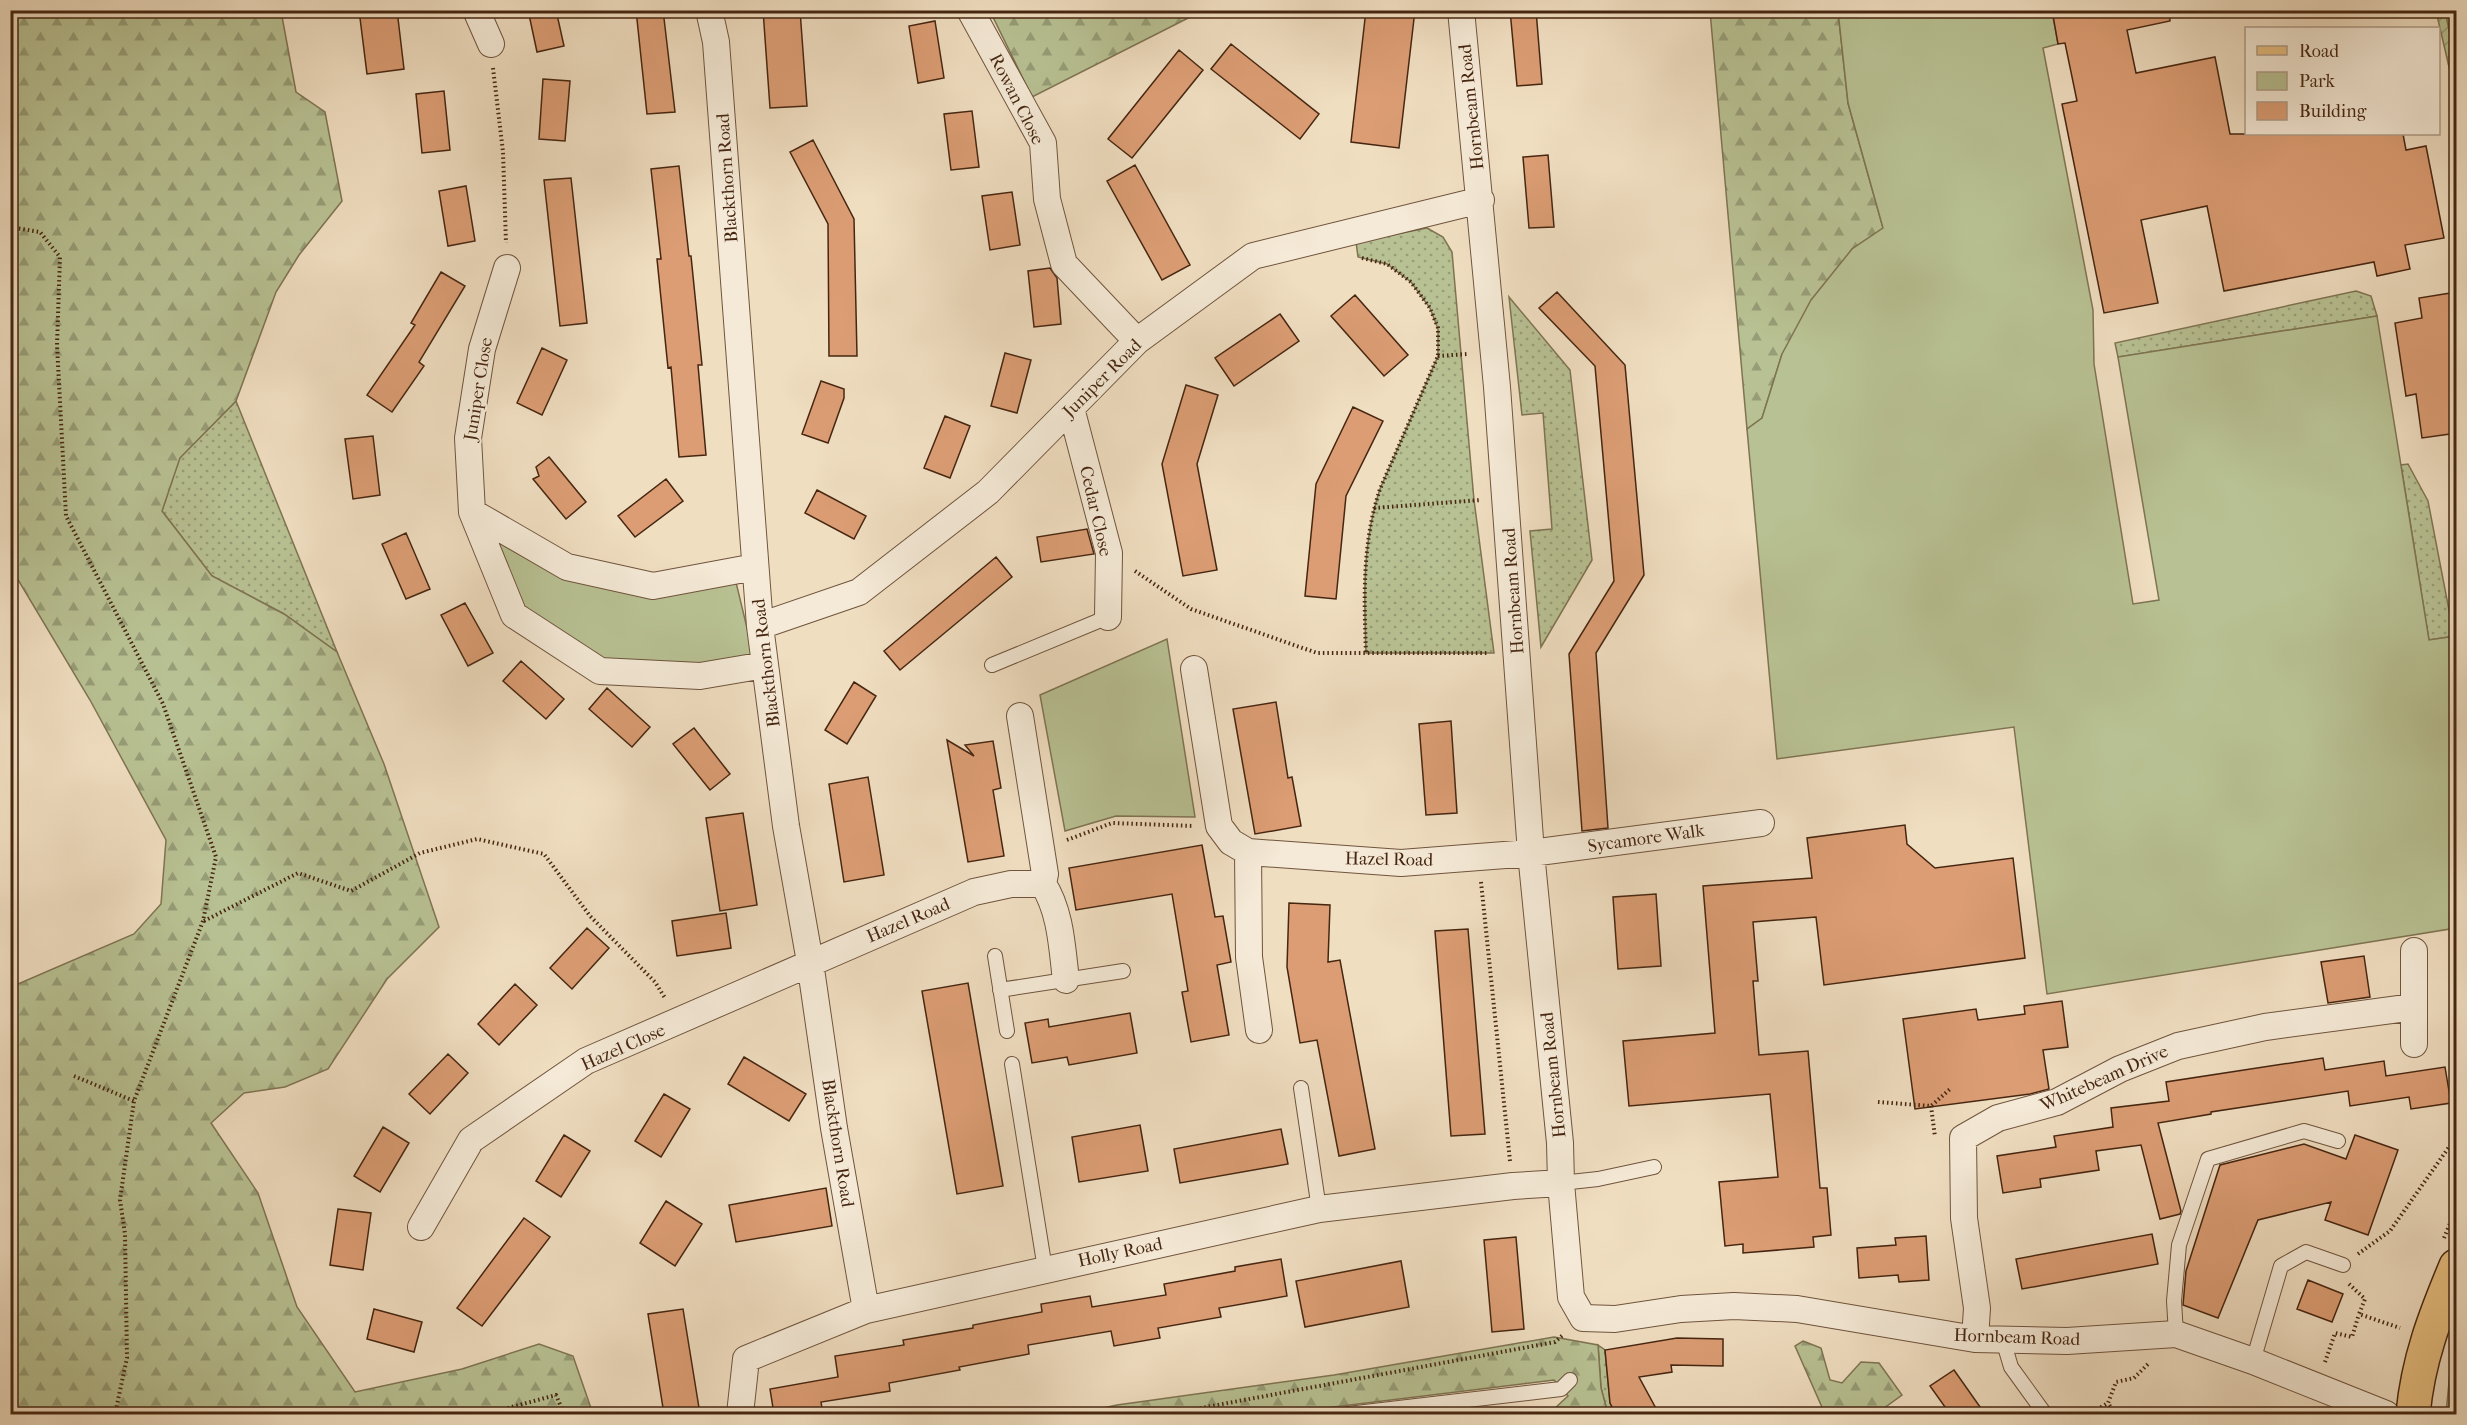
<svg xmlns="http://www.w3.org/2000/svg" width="2467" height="1425" font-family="'IM FELL French Canon',serif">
	<defs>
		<pattern id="grass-dots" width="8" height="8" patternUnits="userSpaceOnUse" patternTransform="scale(1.5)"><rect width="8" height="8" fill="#b8c193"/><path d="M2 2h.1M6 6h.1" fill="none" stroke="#979d77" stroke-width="1.8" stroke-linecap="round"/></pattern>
		<pattern id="forest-firs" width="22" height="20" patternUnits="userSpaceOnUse" patternTransform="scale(1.5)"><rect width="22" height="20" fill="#b8c193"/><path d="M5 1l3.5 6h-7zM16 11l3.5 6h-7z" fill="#979d77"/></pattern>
		<pattern id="garden-furrows" width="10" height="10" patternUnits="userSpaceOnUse" patternTransform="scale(1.5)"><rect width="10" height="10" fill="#b8c193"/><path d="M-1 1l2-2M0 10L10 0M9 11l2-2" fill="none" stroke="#979d77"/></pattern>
	</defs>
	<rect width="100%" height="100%" fill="#f0dec1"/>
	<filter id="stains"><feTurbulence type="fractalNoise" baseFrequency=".00333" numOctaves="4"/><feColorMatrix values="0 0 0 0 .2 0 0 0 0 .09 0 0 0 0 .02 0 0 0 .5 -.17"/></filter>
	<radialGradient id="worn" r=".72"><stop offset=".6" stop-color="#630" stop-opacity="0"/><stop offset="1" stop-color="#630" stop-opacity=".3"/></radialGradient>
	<!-- grass -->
	<path fill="url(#grass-dots)" stroke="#7f7452" stroke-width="1.5" d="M1427,228l16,9 9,15 22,248 20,153h-128c-2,-56 -4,-110 14,-164l58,-133v-27l-8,-21 -19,-26 -24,-18 -29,-7 -2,-15z
		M2356,291l15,5 6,20 -259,41 -3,-14z
		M1509,297l61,73 22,190 -51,87 -11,-116 22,-2 -9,-116 -21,2z
		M236,401l101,251 -53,-38 -72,-38 -50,-65 17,-53z
		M2408,464l20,37 26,135 -25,4 -28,-175z
		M1598,1345l7,5 5,53 6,11h-8l-7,-26z"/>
	<!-- forest -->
	<path fill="url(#forest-firs)" stroke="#7f7452" stroke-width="1.5" d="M11,10l270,1 15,81 29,20 17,89 -43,54 -23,37 -40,109 -56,57 -18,53 50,65 72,38 53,38 47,112 55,163 -52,52 -59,90 -43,18 -41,6 -33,30 47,70 39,114 58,85 107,-23 77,-25 34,12 20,58h-582v-427l123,-53 27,-30 5,-64 -76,-140 -79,-132z
		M990,11h212l-170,86z
		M1710,11h128l10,92 35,125 -31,21 -70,105 -20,64 -15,11z
		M2445,11h11v32l-6,-8z
		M1554,1337l44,8 3,43 7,26h-91l37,-5 14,-13 -14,-16 -278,34h-201l42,-9 217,-30z
		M1803,1341l18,7 9,32 12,3 19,-21 18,1 23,32 -22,16 1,3h-56l-30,-68z"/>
	<!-- park -->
	<path fill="#b8c193" stroke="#7f7452" stroke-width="1.5" d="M1838,11h214l6,33 -15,4 50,262 1,54 39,240 26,-4 -41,-243 259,-41 52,324 27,-4v292l-409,66 -33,-267 -237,32 -30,-330 15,-11 20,-64 29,-54 41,-51 31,-21 -35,-125z
		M484,524l124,60 126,-10 20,83 -51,14 -99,-6 -82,-55z
		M1167,639l28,178 -79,-1 -51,15 -25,-136z
		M2456,1339v75h-10l5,-53z"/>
	<!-- garden -->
	<path fill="url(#garden-furrows)" stroke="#7f7452" stroke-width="1.5" d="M2436,11h9l5,24 6,8v54z"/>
	<!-- building -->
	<path fill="#dc9d74" stroke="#462611" stroke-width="1.5" d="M359,10h38l7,59 -37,5z
		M528,10h28l8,36 -27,6z
		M636,10h27l12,102 -28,2z
		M763,10h37l7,96 -37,2z
		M1366,10h49l-16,138 -48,-6z
		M1510,10h26l6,74 -25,2z
		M2052,10h117l1,11 -43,9 9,43 79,-16 15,77h173l3,16 20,-4 18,92 -39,7 5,24 -33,7 -3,-14 -150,29 -17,-85 -66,14 17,83 -54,10 -42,-209 15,-3 -12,-58 -7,1z
		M935,21l9,57 -26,5 -9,-57z
		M1231,44l88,70 -19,25 -89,-70z
		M1179,50l24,20 -71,88 -24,-19z
		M543,79l27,2 -5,60 -26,-2z
		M444,91l6,59 -28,3 -6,-59z
		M972,111l7,56 -28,3 -7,-56z
		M813,140l41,79 3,137h-28l-1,-132 -38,-72z
		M1548,155l6,72 -25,1 -6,-71z
		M1135,165l55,100 -28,15 -55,-99z
		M679,166l10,90h2l11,109h-4l8,90 -27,2 -8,-90 -3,1 -11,-109h4l-10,-90z
		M571,178l16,145 -27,3 -16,-146z
		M466,186l9,55 -27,5 -9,-55z
		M1012,192l8,53 -30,5 -8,-54z
		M1050,268l7,10 4,46 -27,3 -6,-56z
		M441,272l24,14 -46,76 5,4 -32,46 -25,-17 48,-70 -4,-2z
		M1557,292l68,73 19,210 -48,78 12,175 -26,3 -13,-177 45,-73 -19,-215 -56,-58z
		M2457,292v141l-35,5 -6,-44 -10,2 -11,-73 27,-5 -3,-20z
		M1355,295l53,60 -24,21 -53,-60z
		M1280,314l19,27 -65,45 -19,-28z
		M542,348l25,12 -25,55 -25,-12z
		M1005,353l26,7 -14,53 -26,-7z
		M821,381l23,8v9l-16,45 -26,-9z
		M1186,385l32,10 -21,69 20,106 -34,6 -21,-112z
		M1353,407l30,14 -37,75 -10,103 -31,-3 11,-112z
		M945,416l25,10 -20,52 -26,-10z
		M373,436l7,59 -27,4 -8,-60z
		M549,457l37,45 -20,17 -33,-40 6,-3 -3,-9z
		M666,479l17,22 -48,36 -17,-21z
		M817,490l49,26 -12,23 -49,-26z
		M1087,529l7,25 -53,8 -4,-25z
		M406,533l24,56 -24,10 -24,-55z
		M996,557l16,20 -112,93 -16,-19z
		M465,603l28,50 -25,13 -27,-51z
		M521,661l43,38 -18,20 -43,-38z
		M854,682l22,14 -29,48 -22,-14z
		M607,688l43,39 -18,20 -43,-38z
		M1276,702l12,76 4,-1 9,49 -46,8 -22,-125z
		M1451,721l6,92 -31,2 -7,-91z
		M694,728l36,46 -20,16 -37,-46z
		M947,740l27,16 -9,-11 28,-4 8,47 -8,2 11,66 -36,6z
		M868,777l16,98 -40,7 -15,-98z
		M743,813l14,92 -37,6 -14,-93z
		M1905,825l2,19 28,24 78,-10 12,100 -201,27 -8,-68 -63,5 5,59h-5l6,74 49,-4 12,137h7l4,47 -18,2 1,10 -71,6v-9l-18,2 -6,-64 59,-5 -8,-83 -141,12 -6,-65 92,-8 -12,-147 109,-8 -5,-40z
		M1202,845l13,72 8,-1 8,46 -14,3 12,70 -38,7 -9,-50 6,-1 -16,-97 -96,16 -7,-42z
		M1656,894l5,72 -43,3 -5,-72z
		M1289,903l41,2 -2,57 12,-2 35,189 -36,7 -22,-116 -17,3 -13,-76z
		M726,913l5,35 -54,8 -5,-35z
		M587,928l22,20 -37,41 -22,-21z
		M1468,929l17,205 -34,2 -16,-205z
		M2364,956l6,41 -42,6 -7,-41z
		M968,983l35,203 -46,8 -35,-203z
		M515,984l22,21 -38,40 -21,-21z
		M2062,1001l6,46 -25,3 6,39 -19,5 -115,15 -12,-90 73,-10 2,11 47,-6 -1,-8z
		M1130,1013l7,40 -68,12 -2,-8 -35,6 -7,-40 23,-4 1,8z
		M448,1054l20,19 -38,41 -21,-20z
		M744,1057l62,37 -17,27 -61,-37z
		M2323,1058l2,12 59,-9 2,15 59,-9 6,36 -40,6 -2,-12 -59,9 -2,-15 -137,21v2l-53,9 23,88 -1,3 -20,5 -19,-74 -45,6 3,19 -59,9 1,8 -38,6 -6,-37 59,-9 -2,-11 59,-9 -2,-19 58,-7 -3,-19z
		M664,1094l26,15 -29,48 -26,-16z
		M1140,1125l8,46 -69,11 -7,-45z
		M383,1127l26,16 -29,49 -26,-16z
		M1281,1129l7,35 -108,19 -6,-34z
		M564,1135l26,16 -29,46 -25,-16z
		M2355,1135l43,15 -30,85 -43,-15 6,-18 -73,18 -40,98 -35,-13 3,-34 34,-106 84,-21 42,15z
		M826,1188l6,38 -96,16 -7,-37z
		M666,1201l36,23 -27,42 -35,-23z
		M338,1209l33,4 -8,57 -33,-5z
		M524,1218l26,19 -68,89 -25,-18z
		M2152,1234l6,30 -136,25 -6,-30z
		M1926,1236l3,44 -30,2 -1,-7 -39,3 -2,-30 39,-3 -1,-7z
		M1516,1237l8,92 -32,3 -8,-92z
		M1281,1259l6,37 -68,12 2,9 -63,11 2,10 -46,8 -3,-15 -83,14 1,9 -70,13 1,3 -71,13 1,8 -69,11 2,12h-49l-4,-25 68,-12 -3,-21 69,-11 -1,-5 70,-12v-3l69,-13 -1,-8 49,-8 2,11 74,-12 -2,-11 71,-13v-4z
		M1401,1261l8,46 -104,20 -9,-46z
		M2308,1280l35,14 -11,28 -35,-13z
		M374,1309l48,13 -8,30 -47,-13z
		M683,1309l17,105h-36l-16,-100z
		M1677,1338l46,1v27l-52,-1 1,7 -33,5 20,37h-43l-6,-11 -5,-53z
		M1954,1370l31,44h-35l-20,-28z"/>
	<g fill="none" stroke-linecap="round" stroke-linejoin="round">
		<defs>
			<path id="lane" d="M992,665l116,-48
				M995,956l12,75
				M1000,990l123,-19
				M1012,1064l33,205
				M1301,1088l18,121
				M1561,1183l37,-4 56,-12
				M2176,1334l-2,-33 5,-56 29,-86 96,-28 34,10
				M2003,1340l8,27 34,47
				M2253,1361l28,-95 25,-14 37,13
				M1348,1414l213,-25 9,-9"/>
			<path id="street" d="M476,10l15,34
				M709,10l7,32 44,584 26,200 24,136 24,166 32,182
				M970,10l73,133 4,56 17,65 73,77
				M1461,10l36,377 34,466 29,290 1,40 10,114 12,21 32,1 66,-10 53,-3 63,3 178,30 92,2 109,-7 77,27 133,53
				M507,268l-25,81 -14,89 4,74 42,103 86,56 100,5 65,-11
				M1071,408l38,145 -1,64
				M472,512l95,55 86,19 102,-19
				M760,626l99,-34 129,-100 149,-151 116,-85 228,-56
				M1194,669l25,157 12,16 17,10 153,11 130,-10 230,-30
				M1248,852l1,105 10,73
				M1043,884c18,28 19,64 23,96
				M2414,951v93
				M421,1227l50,-87 115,-79 388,-169 37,-8h32l2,-10 -25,-158
				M1975,1339l2,-31 -13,-90 -1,-80 35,-20 59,-16 63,-33 58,-23 87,-19 149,-20
				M740,1414l6,-55 120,-49 453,-101 194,-23 48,-3"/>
			<path id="primary" d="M2413,1414c5,-54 22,-98 43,-148"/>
		</defs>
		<!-- lane casing -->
		<use href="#lane" stroke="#70543d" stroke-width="16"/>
		<!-- street casing -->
		<use href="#street" stroke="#70543d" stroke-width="28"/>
		<!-- primary casing -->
		<use href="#primary" stroke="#462611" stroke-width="36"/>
		<!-- path -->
		<path stroke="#462611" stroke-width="4" stroke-dasharray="1.5 3" stroke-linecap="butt" d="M493,68l10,84 3,91
			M10,227l30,5 20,25 -3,88 9,171 97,188 53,153 -13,64 -69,180 -14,99 5,34 2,124 -12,56
			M1362,258l25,6 24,18 19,26 8,20v28l-58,133c-18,54 -16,108 -14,164
			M1438,356l29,-2
			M1374,508l107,-8
			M1135,571l56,38 126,44h172
			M1067,840l45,-17 82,3
			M1481,882l29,279
			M204,921l94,-48 53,18 69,-38 57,-14 67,15 46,62 65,66 10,16
			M74,1076l60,25
			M1878,1102l53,4 19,-17
			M1931,1106l4,31
			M2444,1238l12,-29
			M2358,1254l32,-23 66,-94
			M2349,1284l16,15 -6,15 41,14
			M2325,1362l10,-29 17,4 7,-23
			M486,1414l70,-19 8,19
			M1169,1414l386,-72 9,-8
			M2089,1414l19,-11
			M2115,1414l-7,-11 8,-21 18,-4 15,-15"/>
		<!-- lane -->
		<use href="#lane" stroke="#f5ead7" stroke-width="14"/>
		<!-- street -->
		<use href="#street" stroke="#f5ead7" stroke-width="26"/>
		<!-- primary -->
		<use href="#primary" stroke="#e8bf80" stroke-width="33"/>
	</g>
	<g text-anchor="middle" stroke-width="4.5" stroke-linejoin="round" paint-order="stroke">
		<!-- street labels -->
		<g font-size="18" fill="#462611" stroke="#f5ead7">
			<text transform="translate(1017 99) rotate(63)" y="6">Rowan Close</text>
			<text transform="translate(1471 107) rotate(-96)" y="6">Hornbeam Road</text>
			<text transform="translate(727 178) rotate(-94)" y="6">Blackthorn Road</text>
			<text transform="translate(1102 378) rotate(-45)" y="6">Juniper Road</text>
			<text transform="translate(478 389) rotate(-81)" y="6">Juniper Close</text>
			<text transform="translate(1096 511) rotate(77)" y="6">Cedar Close</text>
			<text transform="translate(1513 591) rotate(-94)" y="6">Hornbeam Road</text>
			<text transform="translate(766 663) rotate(-97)" y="6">Blackthorn Road</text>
			<text transform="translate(1646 838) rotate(-8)" y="6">Sycamore Walk</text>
			<text transform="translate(1389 859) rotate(1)" y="6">Hazel Road</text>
			<text transform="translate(908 920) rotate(-23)" y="6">Hazel Road</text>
			<text transform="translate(623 1047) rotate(-24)" y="6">Hazel Close</text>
			<text transform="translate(1553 1075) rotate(-96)" y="6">Hornbeam Road</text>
			<text transform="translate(2104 1078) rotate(-24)" y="6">Whitebeam Drive</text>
			<text transform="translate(838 1143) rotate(81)" y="6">Blackthorn Road</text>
			<text transform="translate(1120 1252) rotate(-12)" y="6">Holly Road</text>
			<text transform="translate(2017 1337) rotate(2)" y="6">Hornbeam Road</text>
		</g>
	</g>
	<!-- margin -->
	<rect width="2467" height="1425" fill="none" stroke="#f0dec1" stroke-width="36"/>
	<rect x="12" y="12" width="2443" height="1401" fill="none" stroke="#462611" stroke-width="3"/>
	<rect x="18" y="18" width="2431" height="1389" fill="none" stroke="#462611" stroke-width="1.5"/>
	<!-- legend -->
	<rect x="2245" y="27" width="195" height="108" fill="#f5ead7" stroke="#af9c88" stroke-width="1.5"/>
	<rect x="2257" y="46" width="30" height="9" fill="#e8bf80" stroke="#af9c88" stroke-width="1.5"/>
	<text x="2299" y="57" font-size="18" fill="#462611">Road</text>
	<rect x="2257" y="72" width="30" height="18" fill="#b8c193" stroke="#af9c88" stroke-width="1.5"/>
	<text x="2299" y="87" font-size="18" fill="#462611">Park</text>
	<rect x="2257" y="102" width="30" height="18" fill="#dc9d74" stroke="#af9c88" stroke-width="1.5"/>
	<text x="2299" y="117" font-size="18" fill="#462611">Building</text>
	<rect width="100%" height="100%" filter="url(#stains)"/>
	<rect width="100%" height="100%" fill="url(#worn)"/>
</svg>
